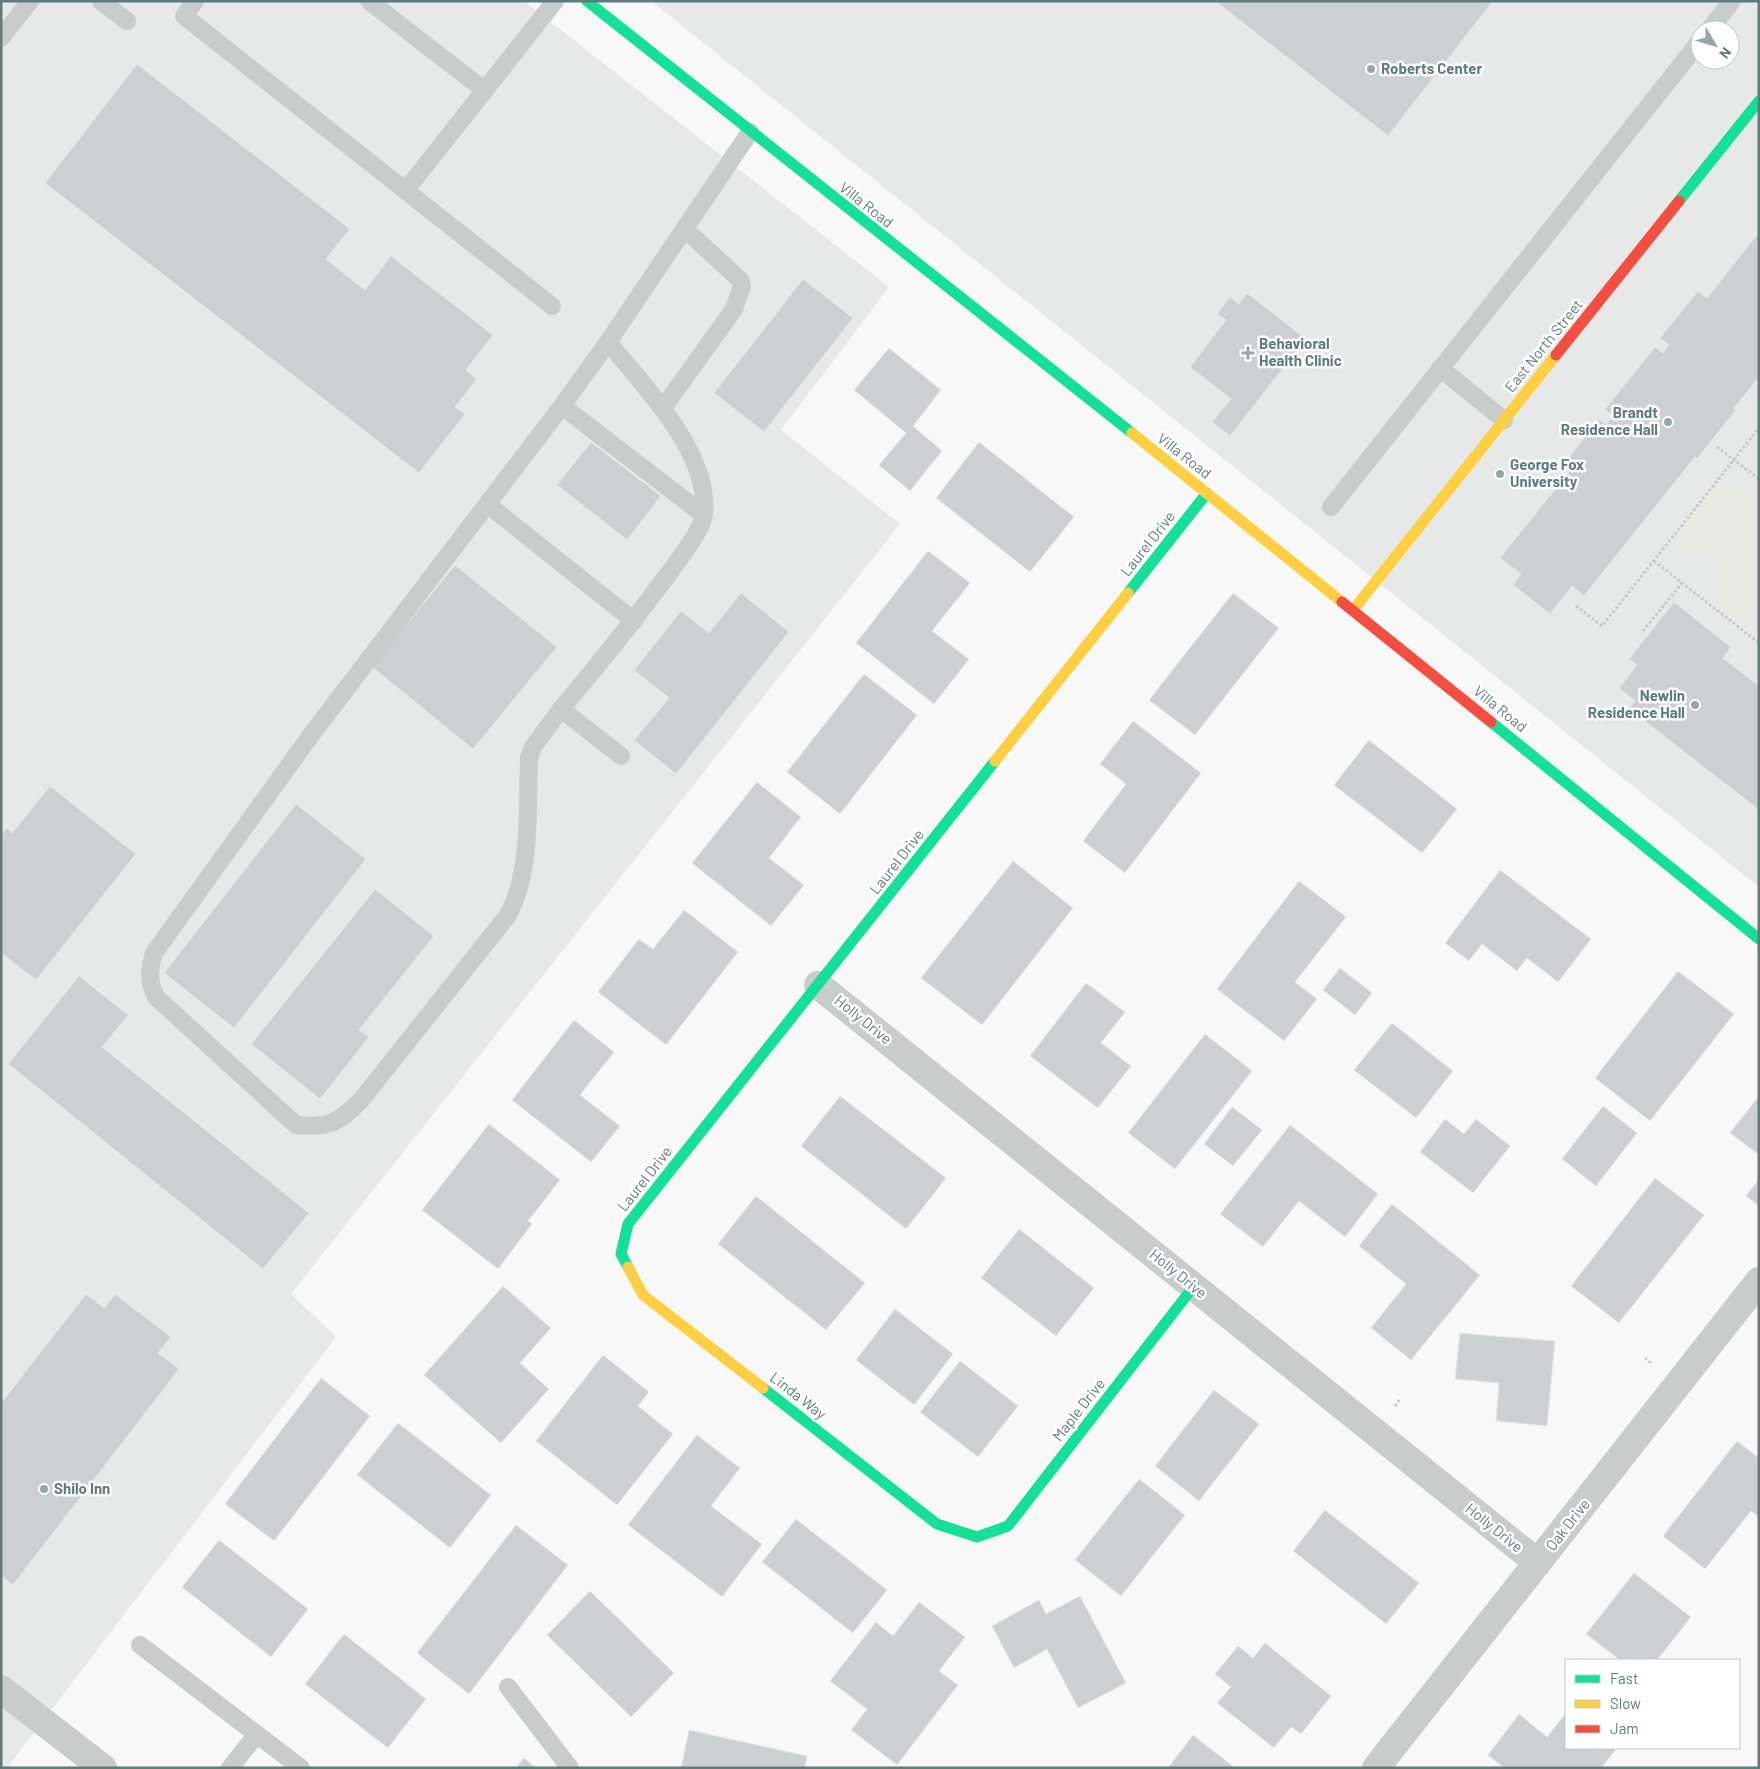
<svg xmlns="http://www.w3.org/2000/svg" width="1760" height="1769" font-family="Barlow,sans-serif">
	<rect width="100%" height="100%" fill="#f8f8f8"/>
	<!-- built -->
	<path fill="#e6e9e8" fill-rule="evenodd" d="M1,1h523l365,286 -108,143 119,94 -609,770 45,43 -329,431h-6z
		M651,1h1108v886zM1700,30h30v30h-30z"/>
	<!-- green -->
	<path fill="#eaeae5" d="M1721,480l24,17 11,-14 3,2v150l-40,-32c4,-14 5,-39 -10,-48 -12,-6 -23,-4 -37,-14z"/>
	<!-- building -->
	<path fill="#cdd0d0" stroke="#e8e8e8" d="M1215,1h278l-105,135z
		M137,64l213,165 -24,30 39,31 26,-34 102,79 -27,35 11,9 -22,28 10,7 -46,59 -374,-290z
		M1759,232v145l-25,31 2,2 -39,49 -2,-2 -111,139 -12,-10 -22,28 -37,-29 8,-11 -21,-16 69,-86 -7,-6 37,-47 7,5 7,-8 -8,-7 50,-62 8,6 6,-8 -9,-7 38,-47 9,7z
		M803,279l50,39 -89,114 -50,-39z
		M1247,293l59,46 -76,97 -18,-14 19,-23 -41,-32 36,-47 -9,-6 13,-17 9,7z
		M889,348l52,42 -28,36 29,25 -32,40 -31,-26 27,-32 -52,-43z
		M591,442l70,54 -34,44 -70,-55z
		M979,442l95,75 -44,55 -94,-74z
		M928,551l42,32 -38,48 37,28 -35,45 -78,-61z
		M455,565l102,82 -84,102 -101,-82z
		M741,593l48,39 -113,142 -42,-34 35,-42 -35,-28 47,-59 28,22z
		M1233,593l46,35 -84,107 -46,-35z
		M1674,602l57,45 -8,11 36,28v124l-130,-101 6,-8 -16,-13 18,-23 -8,-6z
		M864,674l53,41 -77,99 -53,-42z
		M1133,721l68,52 -76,100 -42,-32 43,-57 -26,-20z
		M1369,740l88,69 -35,44 -88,-68z
		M757,782l44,35 -32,41 35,27 -33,41 -79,-63z
		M50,786l86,68 -100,126 -35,-27v-118l6,-7 5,5z
		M296,804l70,55 -132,169 -70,-55z
		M1013,861l60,47 -91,117 -61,-47z
		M1500,870l91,69 -33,43 -31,-24 -10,13 -35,-27 -13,17 -24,-18z
		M1299,881l47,36 -51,65 22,17 -33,42 -67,-52z
		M375,889l59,47 -75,94 10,7 -49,62 -69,-55z
		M684,910l54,42 -72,93 -68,-53 41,-53 14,10z
		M1340,968l32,25 -17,22 -32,-25z
		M1678,971l56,43 -84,107 -55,-43z
		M79,976l49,39 -26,32 207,166 -46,56 -255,-205z
		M1086,983l39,29 -24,31 30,23 -33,42 -68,-52z
		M574,1020l40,32 -34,43 40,31 -29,36 -79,-62z
		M1392,1023l61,48 -37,47 -62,-48z
		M1205,1034l47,37 -77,98 -47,-36z
		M840,1096l106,82 -40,51 -105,-83z
		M1759,1096v59l-29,-22z
		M1603,1106l34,27 -41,53 -34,-27z
		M1232,1107l30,23 -29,36 -29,-22z
		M1445,1119l19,15 12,-15 34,27 -37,47 -53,-41z
		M489,1124l71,56 -32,41 4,3 -34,45 -76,-59z
		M1290,1125l88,69 -33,43 -46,-36 -36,46 -43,-33z
		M1655,1178l49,37 -85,108 -48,-37z
		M1759,1179v27l-13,-10z
		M756,1196l109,87 -39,47 -108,-86z
		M1392,1204l88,71 -69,85 -40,-32 35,-44 -47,-38z
		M1019,1229l75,59 -38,48 -75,-58z
		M503,1286l48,42 -31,35 29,26 -48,54 -77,-68z
		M86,1294l18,14 11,-14 56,43 -13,16 21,16 -166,216 -12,-9v-173z
		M895,1309l58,45 -39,51 -58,-45z
		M1460,1333l95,8 -8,85 -51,-5 3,-38 -44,-4z
		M603,1355l46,37 -11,14 35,28 -56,71 -81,-64z
		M960,1361l58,45 -40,51 -58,-45z
		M321,1378l49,38 -96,125 -49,-37z
		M1214,1390l45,34 -60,77 -44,-35z
		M398,1423l93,72 -41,53 -93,-73z
		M697,1435l43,33 -29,38 51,38 -40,53 -94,-72z
		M1737,1441l22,17v59l-8,-6 -46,58 -42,-33z
		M1139,1479l46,36 -64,81 -46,-36z
		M1325,1510l94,73 -33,41 -93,-73z
		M796,1519l91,71 -34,43 -91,-71z
		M516,1525l52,40 -99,129 -52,-41z
		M219,1540l89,69 -37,48 -89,-70z
		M1634,1573l57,44 -34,43h-37l-34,-26z
		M590,1591l84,82 -43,44 -84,-82z
		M1080,1596l46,87 -48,25 -31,-59 -33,19 -22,-42 47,-26 7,14z
		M919,1602l46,35 -26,34 19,14 -61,80 -46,-35 16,-21 -37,-28 46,-59 17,14z
		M344,1634l82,65 -38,49 -83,-64z
		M1265,1643l66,53 -30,38 -10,-7 -17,21 -57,-45 14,-16 -16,-13 23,-28 15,12z
		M1566,1713v35h51l-16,20h-97l-16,-13 31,-41 28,23z
		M689,1730l118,26 -2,12h-124z
		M1193,1735l42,33h-67z
		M524,1758l12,10h-20z"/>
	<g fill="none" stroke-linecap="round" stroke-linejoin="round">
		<!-- path -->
		<path stroke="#c7c9c9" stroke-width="3" stroke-dasharray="2.5 2.5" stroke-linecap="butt" d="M1717,447l42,32
			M1654,561l105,82
			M1576,606l26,20 157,-198
			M1643,631l39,-48
			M1645,1358l6,5
			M1395,1406l6,-8"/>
		<!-- lane -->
		<path stroke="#c8cccb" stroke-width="18" d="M101,1l26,20
			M195,1l-11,15 368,290
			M369,1l115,89
			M1709,30l23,-29
			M1,38l29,-37
			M406,190l149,-189
			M1440,368l64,52
			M562,406l142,109
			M663,408l71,-99 8,-23 -2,-6 -55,-51
			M487,504l147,117
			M1331,507l369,-466
			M561,709l-28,38 -4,11c-2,50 3,113 -21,157l-146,184c-23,24 -33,29 -66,26l-140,-128c-8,-16 -7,-27 -2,-44l157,-218 251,-329 46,-64
			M621,756l-60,-47c38,-45 74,-90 109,-137 9,-13 33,-43 34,-58 7,-60 -61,-129 -96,-172l142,-210
			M140,1645l161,123
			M508,1687l62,81
			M230,1768l27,-34"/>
		<!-- street -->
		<path stroke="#c8cccb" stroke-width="28" d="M818,985l720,578
			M1,1689l102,79
			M1376,1768l383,-487"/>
		<!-- fast -->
		<path stroke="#16e098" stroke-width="11" d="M587,1l545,432
			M1679,201l80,-100
			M1128,593l79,-100
			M1491,722l268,217
			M628,1267l-7,-13 7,-30 367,-463
			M763,1388l174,136 40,13 31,-11 186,-240"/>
		<!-- slow -->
		<path stroke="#ffcf43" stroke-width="11" d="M1132,433l210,169
			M1353,610l203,-255
			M995,761l133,-168
			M628,1267l15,28 120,93"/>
		<!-- jam -->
		<path stroke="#f24e42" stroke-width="11" d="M1556,355l123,-154
			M1342,602l149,120"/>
	</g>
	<!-- markers -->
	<g fill="#95a7a6" stroke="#fff" stroke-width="2">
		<circle cx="1371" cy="69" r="5"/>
		<path d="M1245.5 345.5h5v5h5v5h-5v5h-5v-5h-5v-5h5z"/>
		<circle cx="1668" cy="422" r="5"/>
		<circle cx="1500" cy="474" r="5"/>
		<circle cx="1695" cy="705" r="5"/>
		<circle cx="44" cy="1489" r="5"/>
	</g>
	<g text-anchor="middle" stroke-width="5" stroke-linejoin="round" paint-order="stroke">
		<!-- poi labels -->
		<g font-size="15" font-weight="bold" fill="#5f7c7a" stroke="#fff" text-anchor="start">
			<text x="1381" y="74">Roberts Center</text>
			<text x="1259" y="349">Behavioral<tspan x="1259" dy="17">Health Clinic</tspan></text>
			<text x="1658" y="418" text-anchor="end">Brandt<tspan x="1658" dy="17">Residence Hall</tspan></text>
			<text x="1510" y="470">George Fox<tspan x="1510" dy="17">University</tspan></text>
			<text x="1685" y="701" text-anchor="end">Newlin<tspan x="1685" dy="17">Residence Hall</tspan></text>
			<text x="54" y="1494">Shilo Inn</text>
		</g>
		<!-- street labels -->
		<g font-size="15" fill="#5f7c7a" stroke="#fff">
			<text transform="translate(866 205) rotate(38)" y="5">Villa Road</text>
			<text transform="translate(1544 346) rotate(-51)" y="5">East North Street</text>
			<text transform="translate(1184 456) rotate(38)" y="5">Villa Road</text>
			<text transform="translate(1148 544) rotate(-52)" y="5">Laurel Drive</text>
			<text transform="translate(1500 709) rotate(39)" y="5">Villa Road</text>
			<text transform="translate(897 862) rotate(-52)" y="5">Laurel Drive</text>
			<text transform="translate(863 1020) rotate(39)" y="5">Holly Drive</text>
			<text transform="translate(645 1179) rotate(-52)" y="5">Laurel Drive</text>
			<text transform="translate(1178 1274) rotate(39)" y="5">Holly Drive</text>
			<text transform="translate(798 1396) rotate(38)" y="5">Linda Way</text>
			<text transform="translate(1079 1410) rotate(-52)" y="5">Maple Drive</text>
			<text transform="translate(1568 1525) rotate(-52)" y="5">Oak Drive</text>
			<text transform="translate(1494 1528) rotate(39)" y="5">Holly Drive</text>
		</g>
	</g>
	<!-- border -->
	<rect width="1760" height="1769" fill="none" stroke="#5f7c7a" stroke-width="5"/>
	<!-- legend -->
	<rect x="1565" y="1659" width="175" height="90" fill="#ffffff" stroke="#bfcbca"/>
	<rect x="1575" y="1675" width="25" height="8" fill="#16e098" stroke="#bfcbca"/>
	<text x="1610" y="1684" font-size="15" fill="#5f7c7a">Fast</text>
	<rect x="1575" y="1700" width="25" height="8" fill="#ffcf43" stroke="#bfcbca"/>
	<text x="1610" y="1709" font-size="15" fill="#5f7c7a">Slow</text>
	<rect x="1575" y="1725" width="25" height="8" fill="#f24e42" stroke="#bfcbca"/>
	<text x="1610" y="1734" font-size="15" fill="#5f7c7a">Jam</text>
	<!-- north arrow -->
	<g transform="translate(1715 45) rotate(128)"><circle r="24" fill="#ffffff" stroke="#bfcbca"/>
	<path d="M0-4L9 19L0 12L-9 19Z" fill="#95a7a6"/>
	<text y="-8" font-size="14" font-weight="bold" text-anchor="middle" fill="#5f7c7a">N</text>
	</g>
</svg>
